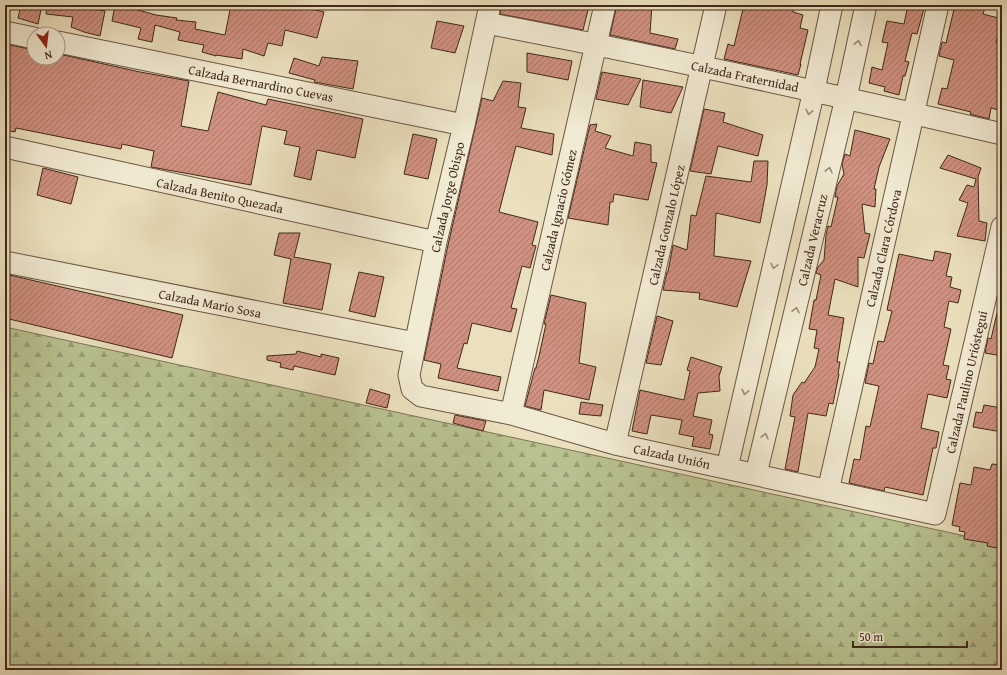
<svg xmlns="http://www.w3.org/2000/svg" width="1007" height="675" font-family="'Gentium Book Plus',serif">
	<defs>
		<pattern id="forest-firs" width="22" height="20" patternUnits="userSpaceOnUse"><rect width="22" height="20" fill="#b8c290"/><path d="M5 1l3.5 6h-7zM16 11l3.5 6h-7z" fill="#979e75"/></pattern>
		<pattern id="building-hatch" width="6" height="6" patternUnits="userSpaceOnUse"><rect width="6" height="6" fill="#cf9181"/><path d="M-1 1l2-2M0 6l6-6M5 7l2-2" fill="none" stroke="#a97669"/></pattern>
	</defs>
	<rect width="100%" height="100%" fill="#ebe0bd"/>
	<filter id="stains"><feTurbulence type="fractalNoise" baseFrequency=".005" numOctaves="4"/><feColorMatrix values="0 0 0 0 .2 0 0 0 0 .09 0 0 0 0 .02 0 0 0 .5 -.17"/></filter>
	<radialGradient id="worn" r=".72"><stop offset=".6" stop-color="#630" stop-opacity="0"/><stop offset="1" stop-color="#630" stop-opacity=".3"/></radialGradient>
	<!-- forest -->
	<path fill="url(#forest-firs)" stroke="#7c7556" d="M5,327l997,217v126h-997z"/>
	<!-- building -->
	<path fill="url(#building-hatch)" stroke="#40281b" d="M21,5h21l-4,19 -20,-6z
		M47,5h17l25,3 16,3 -5,25 -16,-4 -13,-5 2,-10 -27,-3z
		M115,5h5l36,10 21,3 -1,2 20,2 -1,7 30,6 6,-30h64l29,7 -7,26 -32,-8 -3,16 -14,-3 -4,13 -21,-7 -1,10 -26,-4v1l-14,-4 2,-7 -26,-5 2,-8 -25,-7 -3,17 -14,-3 3,-11 -29,-7z
		M502,5h44l10,2 3,-2h11l18,5 -5,20 -83,-16z
		M617,5h35l-2,28 28,6 -3,10 -65,-14z
		M744,5h50l-1,7 10,3 -3,13 8,2 -8,34h1l-3,11 -74,-16 4,-15 6,2z
		M908,5h17l-8,29 -5,-1 -7,28 4,1 -4,14h-2l-4,19 -15,-4 1,-4 -16,-4 3,-16 10,3 6,-27 -6,-1 5,-21 17,3z
		M955,5h31l-3,9 19,5 -6,23 6,1v68l-11,-3 -2,11 -19,-5 1,-2 -33,-8 4,-16 5,1 7,-29 -15,-4 3,-14 4,1z
		M437,21l27,5 -9,27 -24,-5z
		M5,44l29,6v8h24l1,-4 81,18 49,9 -8,45 27,5 10,-39 48,13 2,-6 95,20 -8,39 -38,-8 -6,30 -17,-4 6,-29 -16,-3 3,-13 -25,-5 -11,59 -100,-18 3,-16 -32,-7 -1,5 -105,-21 -1,4 -10,-2z
		M527,53l45,8 -4,19 -41,-8z
		M322,57l36,4 -5,28 -39,-7 1,-2 -26,-7 5,-15 25,8z
		M602,72l39,7 -13,26 -32,-6z
		M643,80l40,7 -12,26 -31,-6z
		M503,81l18,2 -3,24 8,1 -5,20 33,6 -2,21 -36,-9 -17,66 39,10 -6,23 4,1 -6,22 -8,-2 -11,42 6,1 -6,23 -39,-9 -5,21 -3,-1 -7,25 44,9 -3,14 -60,-13 3,-14 -17,-4 24,-115 34,-147 11,3z
		M704,109l21,4 -2,9 40,13 -5,21 -40,-10 -7,28 -21,-3z
		M597,124l-2,7 16,5 -6,12 28,8 2,-14 16,3v17l6,1 -9,37 -34,-6 -1,8h-3l-2,23 -40,-7 22,-93z
		M855,130l35,9 -11,28 -5,22h2l-1,18 -13,-3 3,29 5,1 -6,24 -6,-1v30l-23,-8 -7,36 16,3 -7,44h3l-2,12h1l-6,30 -4,-1 -3,13 -18,-3 -10,59 -13,-3 10,-52 -5,-1 3,-21 9,-13 2,1 11,-16 4,-18 -5,-1 3,-18 -8,-1 5,-29h2l5,-25 -5,-2 2,-6 6,-7 2,-25 2,-9 3,1 7,-30h-3l2,-11 7,-12 -2,-10 3,-10 5,2z
		M413,134l24,5 -9,40 -24,-5z
		M948,155l33,13 -3,9 1,44 8,2 -2,18 -28,-5 11,-33 -9,-3 8,-15 7,2 2,-8 -36,-11z
		M754,161h14l-1,24 -7,38 -44,-10 -2,43 37,5 -14,46 -38,-8 1,-6 -37,-3 4,-18h1l5,-27 14,5 4,-35 5,1 10,-40 45,6z
		M43,168l35,9 -7,27 -34,-9z
		M279,233h21l-6,24 37,7 -9,46 -39,-7 8,-44 -17,-4z
		M935,251l16,3 -5,22 6,1 -2,10 11,3 -3,13 -9,-2 -5,26 7,2 -8,36 6,1 -3,13 5,1 -4,18 -19,-4 -7,34 18,4 -3,16h-3l-10,47 -38,-8 -1,4 -35,-8 5,-24 6,1 6,-34 4,1 9,-41 -14,-3 4,-20 4,1 5,-23 6,1 8,-31 -5,-1 12,-56 34,7z
		M359,272l25,5 -9,40 -26,-6z
		M5,274l178,41 -11,43 -167,-40z
		M551,295l35,8 -7,60 17,4 -7,33 -45,-10 -3,20 -16,-4 10,-38h1l3,-12 7,-32h-2z
		M997,313l5,1v42l-17,-3 3,-15 3,1z
		M657,316l16,5 -12,44 -15,-2z
		M297,351l24,6v-3l18,4 -4,17 -41,-9 -1,4 -13,-3 1,-4 -14,-3v-4l29,-2z
		M691,357l31,10 -3,9 1,15 -22,2 -5,23 19,4 -3,14 4,1 -3,14 -18,-3 2,-9 -15,-3 3,-14 -31,-5 -4,19 -15,-3 8,-41 44,10 6,-29 -3,-1z
		M370,389l20,6 -3,13 -21,-5z
		M581,402l22,3 -2,11 -22,-2z
		M984,405l18,3v24l-29,-5 3,-15 6,1z
		M455,415l31,6 -3,10 -30,-8z
		M992,464l10,1v84l-15,-3 1,-3 -24,-4 1,-7 -6,-1 1,-4 -8,-2 8,-42 11,2 3,-18 16,3z"/>
	<g fill="none" stroke-linecap="round" stroke-linejoin="round">
		<defs>
			<path id="minor" d="M490,5l-26,120 -28,117 -27,133 3,14 9,7 90,18 104,30 320,70 67,-287
				M486,23c173,33 345,71 516,111
				M5,32l29,6
				M58,42l406,83
				M5,147l431,95
				M5,262l410,81
				M511,414l94,-409
				M615,444l101,-439
				M727,468l87,-378 18,-85
				M756,474l90,-376 20,-93
				M828,491l110,-486"/>
		</defs>
		<!-- minor casing -->
		<use href="#minor" stroke="#6b5644" stroke-width="23"/>
		<!-- minor -->
		<use href="#minor" stroke="#f2ebd4" stroke-width="21"/>
	</g>
	<!-- one-way arrows -->
	<defs><path id="oneway-chevron" d="M-2-3.5L2.5 0L-2 3.5" fill="none" stroke-width="1.6" stroke-linecap="round" stroke-linejoin="round"/></defs>
	<g stroke="#998a78">
		<use href="#oneway-chevron" transform="translate(858 43) rotate(-78)"/>
		<use href="#oneway-chevron" transform="translate(809 112) rotate(103)"/>
		<use href="#oneway-chevron" transform="translate(829 170) rotate(-77)"/>
		<use href="#oneway-chevron" transform="translate(774 266) rotate(103)"/>
		<use href="#oneway-chevron" transform="translate(796 310) rotate(-77)"/>
		<use href="#oneway-chevron" transform="translate(745 392) rotate(103)"/>
		<use href="#oneway-chevron" transform="translate(765 436) rotate(-77)"/>
	</g>
	<g text-anchor="middle" stroke-width="3.5" stroke-linejoin="round" paint-order="stroke">
		<!-- street labels -->
		<g font-size="13" fill="#40281b" stroke="#f2ebd4">
			<text transform="translate(745 76) rotate(12)" y="5">Calzada Fraternidad</text>
			<text transform="translate(261 83) rotate(11)" y="5">Calzada Bernardino Cuevas</text>
			<text transform="translate(220 195) rotate(12)" y="5">Calzada Benito Quezada</text>
			<text transform="translate(447 197) rotate(-77)" y="5">Calzada Jorge Obispo</text>
			<text transform="translate(558 210) rotate(-77)" y="5">Calzada Ignacio Gómez</text>
			<text transform="translate(666 225) rotate(-77)" y="5">Calzada Gonzalo López</text>
			<text transform="translate(812 240) rotate(-77)" y="5">Calzada Veracruz</text>
			<text transform="translate(883 248) rotate(-77)" y="5">Calzada Clara Córdova</text>
			<text transform="translate(210 303) rotate(11)" y="5">Calzada Mario Sosa</text>
			<text transform="translate(966 382) rotate(-77)" y="5">Calzada Paulino Urióstegui</text>
			<text transform="translate(672 456) rotate(12)" y="5">Calzada Unión</text>
		</g>
	</g>
	<!-- margin -->
	<rect width="1007" height="675" fill="none" stroke="#ebe0bd" stroke-width="20"/>
	<rect x="6" y="6" width="995" height="663" fill="none" stroke="#40281b" stroke-width="2"/>
	<rect x="10" y="10" width="987" height="655" fill="none" stroke="#40281b"/>
	<!-- north arrow -->
	<g transform="translate(46 46) rotate(165)"><circle r="19" fill="#f2ebd4" stroke="#ab9d8a"/>
	<path d="M0-3L7 15L0 10L-7 15Z" fill="#8f2418"/>
	<text y="-6" font-size="11" font-weight="bold" text-anchor="middle" fill="#40281b">N</text>
	</g>
	<!-- scale -->
	<path d="M853 641v6h114v-6" fill="none" stroke="#40281b" stroke-width="2"/>
	<text x="859" y="641" font-size="12" fill="#40281b" stroke="#f2ebd4" stroke-width="3" paint-order="stroke">50 m</text>
	<rect width="100%" height="100%" filter="url(#stains)"/>
	<rect width="100%" height="100%" fill="url(#worn)"/>
</svg>
